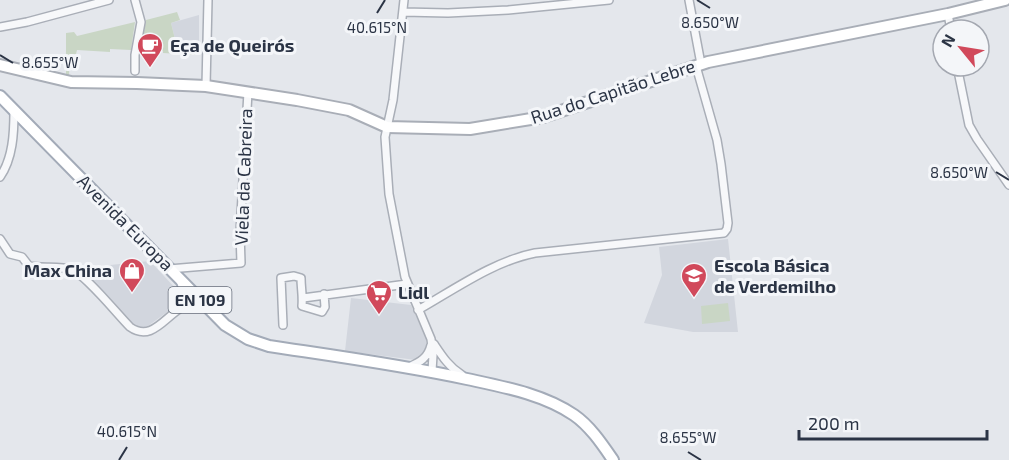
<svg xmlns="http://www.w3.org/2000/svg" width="1009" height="460" font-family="'Exo 2',sans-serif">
	<rect width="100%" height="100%" fill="#e4e7ec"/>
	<!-- built -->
	<path fill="#d2d6de" d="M199,15v28l2,2 -1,4 -3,1 -20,-3 -6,-24z
		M728,239l10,93h-45l-49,-9 18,-48 -3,-28z
		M150,261l28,30 2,10 -6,6 -26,19 -7,2 -10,-5 -51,-55z
		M351,298l60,7 15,33 1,14 -11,8 -71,-9z"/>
	<!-- green -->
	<path fill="#c9d6c5" d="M177,12l3,8 -9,3 6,24 10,1 1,3 8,1 -1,3 -32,-2v-2l-22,-1 5,-30z
		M135,22l-4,28 -21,-1v3l-33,-2 -1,4h-6l-1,21h-3v-42l8,-1 3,4z
		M728,303l2,18 -28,3 -1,-18z"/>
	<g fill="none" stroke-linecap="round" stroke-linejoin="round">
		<defs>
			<path id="street" d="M404,0l-11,100 -8,37 2,29 2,28 16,83 26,62 2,16 -1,16
				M689,0l12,64
				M403,12l45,1 60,-3 101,-10
				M948,14l3,16
				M0,27l27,-5 82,-22
				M957,66l12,59 8,14 32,46
				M135,71v-16l6,-33 -6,-22
				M206,86l2,-86
				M0,177c13,-19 14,-44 14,-66
				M0,239l10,15 12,3 7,9c14,3 30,-1 43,4 13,4 46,45 58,57 21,15 34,-9 51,-19 6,-3 16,-3 24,-3
				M169,269l72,-6 -1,-31 8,-140
				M181,283l4,16 -2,8
				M303,298l104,-14
				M418,310c37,-21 76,-49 117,-57l189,-20 3,-4 1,-6 -7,-59 -4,-24 -21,-74
				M283,325l-2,-47 13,-2 7,2c0,10 2,18 1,28l20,6 3,-5 -1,-13
				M434,344c8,12 15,23 28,31
				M409,367c11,-5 19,-9 22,-22"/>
			<path id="secondary" d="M0,65l71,17 66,1 69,3 91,14 52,10 38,17 83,2 73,-12 165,-55 240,-48 57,-14"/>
			<path id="primary" d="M0,96l225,229 23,14 21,7c66,10 133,19 198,33 37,8 76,15 107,36 16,11 28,29 39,45"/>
		</defs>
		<!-- street casing -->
		<use href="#street" stroke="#a9aeb7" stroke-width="10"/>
		<!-- secondary casing -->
		<use href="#secondary" stroke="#a9aeb7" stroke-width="14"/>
		<!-- primary casing -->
		<use href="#primary" stroke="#a3abb8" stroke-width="14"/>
		<!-- street -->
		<use href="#street" stroke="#f7f8fa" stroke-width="7"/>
		<!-- secondary -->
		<use href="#secondary" stroke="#fff" stroke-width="10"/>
		<!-- primary -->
		<use href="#primary" stroke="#fff" stroke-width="10"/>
	</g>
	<!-- ticks -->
	<path fill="none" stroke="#2b3445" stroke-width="2" d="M697,0l13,8M377,13l8,-13M0,55l13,8M996,172l13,8M688,452l13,8M119,460l8,-13"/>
	<!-- icons -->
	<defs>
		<symbol id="cafe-pin" viewBox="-11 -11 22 30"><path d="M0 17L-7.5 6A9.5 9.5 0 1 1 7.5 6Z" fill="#d1495b" stroke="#f4f6f9"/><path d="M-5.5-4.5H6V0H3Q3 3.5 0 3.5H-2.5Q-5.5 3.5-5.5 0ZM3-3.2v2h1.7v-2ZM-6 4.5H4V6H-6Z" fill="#fff"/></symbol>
		<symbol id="shop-pin" viewBox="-11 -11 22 30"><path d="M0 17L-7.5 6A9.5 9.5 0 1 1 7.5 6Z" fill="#d1495b" stroke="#f4f6f9"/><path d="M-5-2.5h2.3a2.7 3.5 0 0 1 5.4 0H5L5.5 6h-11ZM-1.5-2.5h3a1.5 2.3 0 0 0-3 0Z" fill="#fff"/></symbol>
		<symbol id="school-pin" viewBox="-11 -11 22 30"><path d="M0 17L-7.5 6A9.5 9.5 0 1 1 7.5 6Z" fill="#d1495b" stroke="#f4f6f9"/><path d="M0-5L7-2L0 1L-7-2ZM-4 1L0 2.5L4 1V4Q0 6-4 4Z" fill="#fff"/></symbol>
		<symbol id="supermarket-pin" viewBox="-11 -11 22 30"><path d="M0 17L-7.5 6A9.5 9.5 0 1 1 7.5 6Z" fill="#d1495b" stroke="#f4f6f9"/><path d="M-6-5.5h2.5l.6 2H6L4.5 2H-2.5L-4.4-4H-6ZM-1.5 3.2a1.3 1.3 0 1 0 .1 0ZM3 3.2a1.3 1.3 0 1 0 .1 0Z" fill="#fff"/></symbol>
	</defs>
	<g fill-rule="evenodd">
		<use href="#cafe-pin" x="135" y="31" width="30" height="40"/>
		<use href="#shop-pin" x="117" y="256" width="30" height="40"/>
		<use href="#school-pin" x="679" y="261" width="30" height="40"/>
		<use href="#supermarket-pin" x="364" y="278" width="30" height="40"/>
	</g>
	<g text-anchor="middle" stroke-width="6" stroke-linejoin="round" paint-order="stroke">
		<!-- shield labels -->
		<rect fill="#f4f6f9" stroke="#676e7b" stroke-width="1.5" x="168.5" y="287" width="63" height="26" rx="4.5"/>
		<g font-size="16" font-weight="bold" fill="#2b3445">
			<text x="200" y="306">EN 109</text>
		</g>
		<!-- poi labels -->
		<g font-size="18" font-weight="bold" fill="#2b3445" stroke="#f4f6f9" text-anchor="start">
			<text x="170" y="52">Eça de Queirós</text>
			<text x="714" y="272">Escola Básica<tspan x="714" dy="21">de Verdemilho</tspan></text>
			<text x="112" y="277" text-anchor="end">Max China</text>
			<text x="398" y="299">Lidl</text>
		</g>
		<!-- street labels -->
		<g font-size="18" fill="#2b3445" stroke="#f4f6f9">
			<text transform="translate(613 92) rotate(-18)" y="6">Rua do Capitão Lebre</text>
			<text transform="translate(244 177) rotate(-88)" y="6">Viela da Cabreira</text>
			<text transform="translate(125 223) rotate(45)" y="6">Avenida Europa</text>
		</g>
	</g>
	<g font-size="15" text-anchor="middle" fill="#2b3445" stroke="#f4f6f9" stroke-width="6" stroke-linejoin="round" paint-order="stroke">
		<text x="710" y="28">8.650°W</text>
		<text x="377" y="33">40.615°N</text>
		<text x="50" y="68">8.655°W</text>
		<text x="959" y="178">8.650°W</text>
		<text x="127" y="437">40.615°N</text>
		<text x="688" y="443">8.655°W</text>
	</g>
	<!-- north arrow -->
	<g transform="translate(961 48) rotate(300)"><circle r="28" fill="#f4f6f9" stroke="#a4a8b1" stroke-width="1.5"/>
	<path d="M0-4.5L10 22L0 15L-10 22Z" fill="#d1495b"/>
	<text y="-9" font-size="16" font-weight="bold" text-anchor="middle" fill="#2b3445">N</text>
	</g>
	<!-- scale -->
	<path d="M799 430v9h188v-9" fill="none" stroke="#2b3445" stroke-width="3"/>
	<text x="808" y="430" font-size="18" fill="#2b3445" stroke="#f4f6f9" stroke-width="4.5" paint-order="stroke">200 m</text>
</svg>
